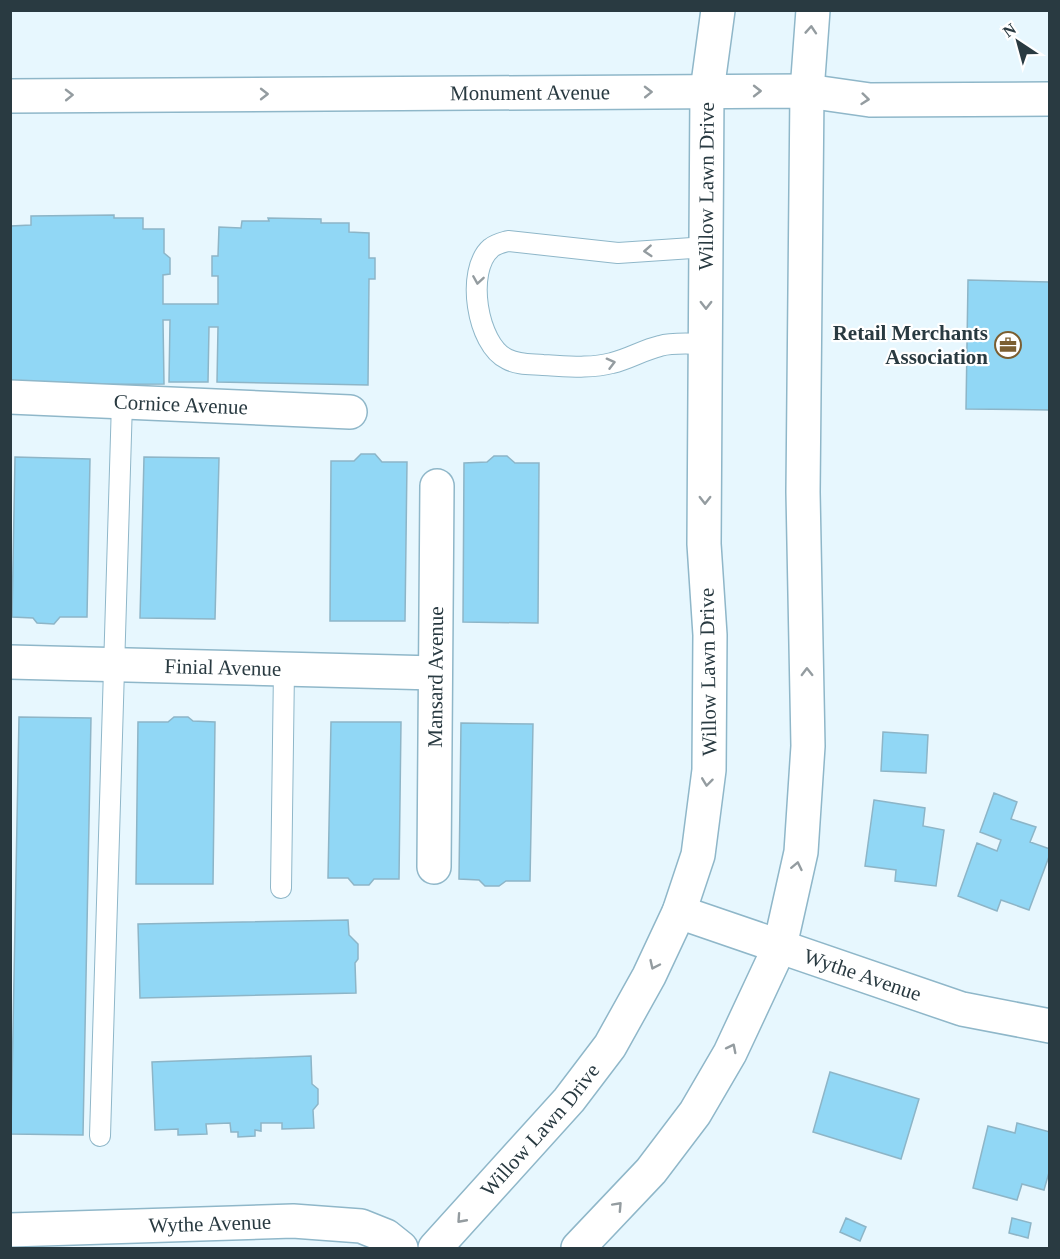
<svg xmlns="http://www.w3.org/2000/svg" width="1060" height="1259" font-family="'Times New Roman',serif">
	<rect width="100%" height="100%" fill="#e7f7fe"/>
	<!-- building -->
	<path fill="#91d7f5" stroke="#8db5c7" stroke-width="1.5" d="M114,215v3h29v11h21v24l6,5v16l-7,1v29h55v-28h-6v-20h6l1,-29 22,1 1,-7h27l-1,-3 53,1v4h28v9l20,1v25h6v21h-6l-1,106 -151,-3 1,-55h-9l-1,55h-39l1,-62h-7l1,64 -154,1 1,-159 20,-1v-9z
		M968,280l82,2v128l-84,-1z
		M361,454h14l7,8h25l-2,159h-75l1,-160h23z
		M494,456h13l8,7h24l-1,160 -75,-1 1,-159 23,-1z
		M15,457l75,2 -3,158h-27l-6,7 -17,-1 -4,-5 -21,-1z
		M144,457l75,1 -4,161 -75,-1z
		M19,717l72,1 -8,417 -72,-1z
		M174,717h14l5,4 22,1 -2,162h-77l2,-162h30z
		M331,722h70l-2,157h-25l-5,6h-15l-6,-7h-20z
		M461,723l72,1 -3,157h-24l-7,5h-14l-6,-6 -20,-1z
		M883,732l45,3 -2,38 -45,-2z
		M994,793l23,9 -6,17 25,8 -6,15 20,7v5l-21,56 -28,-10 -4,11 -39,-15 19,-53 20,8 4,-11 -21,-8z
		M874,800l51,8 -2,18 21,4 -8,56 -41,-5 1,-11 -31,-4z
		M348,920l1,15 9,9v15l-3,4 1,30 -216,5 -2,-74z
		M311,1056l1,28 6,5v15l-5,6 1,18 -32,1v-6h-21v8l-6,-1v6l-17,1v-5h-7l-1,-9 -24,1 1,10 -29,1v-6l-23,1 -3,-68z
		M830,1072l89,27 -18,60 -88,-27z
		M1017,1123l33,9v37l-6,21 -22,-6 -5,16 -44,-12 15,-62 27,7z
		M846,1218l20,9 -6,14 -20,-9z
		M1012,1218l19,5 -3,15 -19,-5z"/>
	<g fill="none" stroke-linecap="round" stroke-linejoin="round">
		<defs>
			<path id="lane" d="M706,344c-15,0 -32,-2 -46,2 -17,4 -31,13 -48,17 -22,6 -46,3 -69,2 -12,-1 -25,0 -36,-6 -30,-14 -42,-89 -16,-111 5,-4 10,-5 17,-7l110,12 89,-6
				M281,888l3,-219
				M100,1136l22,-734"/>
			<g id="street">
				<path id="s1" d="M10,397l340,15"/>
				<path id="s2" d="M10,662l425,11"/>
				<path id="s3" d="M434,867l3,-381"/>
				<path id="s4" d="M679,912l283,97 88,17"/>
				<path id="s5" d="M10,1230l283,-9 68,5 25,10 15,12"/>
			</g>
			<g id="secondary">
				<path id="s6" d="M10,96l797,-5 63,9 180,-1"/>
				<path id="s7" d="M435,1248l134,-148 41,-54 39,-70 30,-64 19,-57 11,-85 1,-135 -6,-91 3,-453 11,-81"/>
				<path d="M578,1248l73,-77 44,-58 35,-60 50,-107 21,-94 7,-106 -5,-254 4,-401 6,-81"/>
			</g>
		</defs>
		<!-- lane casing -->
		<use href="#lane" stroke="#8fb7c9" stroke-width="22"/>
		<!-- street casing -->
		<use href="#street" stroke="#8fb7c9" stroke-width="36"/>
		<!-- secondary casing -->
		<use href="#secondary" stroke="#8fb7c9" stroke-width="36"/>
		<!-- lane -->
		<use href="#lane" stroke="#fff" stroke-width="20"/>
		<!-- street -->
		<use href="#street" stroke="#fff" stroke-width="33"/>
		<!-- secondary -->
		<use href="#secondary" stroke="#fff" stroke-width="33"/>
	</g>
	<!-- one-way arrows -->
	<defs><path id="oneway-chevron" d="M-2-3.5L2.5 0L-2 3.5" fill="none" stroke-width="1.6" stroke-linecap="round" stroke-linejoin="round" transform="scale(1.5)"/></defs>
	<g stroke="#949ca0">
		<use href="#oneway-chevron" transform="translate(811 30) rotate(-86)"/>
		<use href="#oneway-chevron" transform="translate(757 91)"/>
		<use href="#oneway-chevron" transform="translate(648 92) rotate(-1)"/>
		<use href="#oneway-chevron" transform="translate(264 94)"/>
		<use href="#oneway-chevron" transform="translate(69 95) rotate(-1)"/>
		<use href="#oneway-chevron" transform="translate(865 99) rotate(6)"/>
		<use href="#oneway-chevron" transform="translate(648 251) rotate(176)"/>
		<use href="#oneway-chevron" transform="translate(478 280) rotate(99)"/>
		<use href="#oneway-chevron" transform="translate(706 305) rotate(90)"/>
		<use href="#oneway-chevron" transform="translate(611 363) rotate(-15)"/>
		<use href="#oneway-chevron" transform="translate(705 500) rotate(90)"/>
		<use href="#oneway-chevron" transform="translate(807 672) rotate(-91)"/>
		<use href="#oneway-chevron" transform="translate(707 782) rotate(97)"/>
		<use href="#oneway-chevron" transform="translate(797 866) rotate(-78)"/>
		<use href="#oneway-chevron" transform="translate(654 965) rotate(115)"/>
		<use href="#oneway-chevron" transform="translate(732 1048) rotate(-63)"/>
		<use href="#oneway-chevron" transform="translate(618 1206) rotate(-47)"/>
		<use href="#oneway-chevron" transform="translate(461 1219) rotate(132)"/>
	</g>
	<!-- icons -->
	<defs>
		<symbol id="office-ring" viewBox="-11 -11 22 22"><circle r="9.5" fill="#fff" stroke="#7b5e31" stroke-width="1.5"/><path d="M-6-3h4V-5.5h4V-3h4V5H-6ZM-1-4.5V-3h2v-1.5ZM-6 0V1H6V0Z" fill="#7b5e31"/></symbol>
	</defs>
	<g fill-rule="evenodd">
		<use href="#office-ring" x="993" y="330" width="30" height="30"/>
	</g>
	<g text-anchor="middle" stroke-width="4.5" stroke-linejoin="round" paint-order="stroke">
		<!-- street labels -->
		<g font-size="21" fill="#293a41" stroke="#fff">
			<text dy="7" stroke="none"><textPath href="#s6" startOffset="520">Monument Avenue</textPath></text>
			<text dy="7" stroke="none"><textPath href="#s7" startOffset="1148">Willow Lawn Drive</textPath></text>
			<text dy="7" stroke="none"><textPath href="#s1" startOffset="171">Cornice Avenue</textPath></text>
			<text dy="7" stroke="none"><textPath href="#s2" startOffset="213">Finial Avenue</textPath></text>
			<text transform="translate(708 672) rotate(-91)" y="7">Willow Lawn Drive</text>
			<text dy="7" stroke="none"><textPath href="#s3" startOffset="190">Mansard Avenue</textPath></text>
			<text dy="7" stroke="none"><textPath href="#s4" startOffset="194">Wythe Avenue</textPath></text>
			<text dy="7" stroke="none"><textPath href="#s7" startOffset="158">Willow Lawn Drive</textPath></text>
			<text dy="7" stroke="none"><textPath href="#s5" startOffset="200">Wythe Avenue</textPath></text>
		</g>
		<!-- poi labels -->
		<g font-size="21" font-weight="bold" fill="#293a41" stroke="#fff" text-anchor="end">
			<text x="988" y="340">Retail Merchants<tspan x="988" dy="24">Association</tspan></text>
		</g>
	</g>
	<!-- border -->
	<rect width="1060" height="1259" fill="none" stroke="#293a41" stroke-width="24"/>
	<!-- north arrow -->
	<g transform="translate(1018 42) rotate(324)" stroke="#ffffff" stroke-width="4.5" paint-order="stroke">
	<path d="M0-4.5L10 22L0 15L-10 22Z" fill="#293a41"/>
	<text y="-9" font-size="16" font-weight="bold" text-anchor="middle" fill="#293a41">N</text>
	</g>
</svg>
